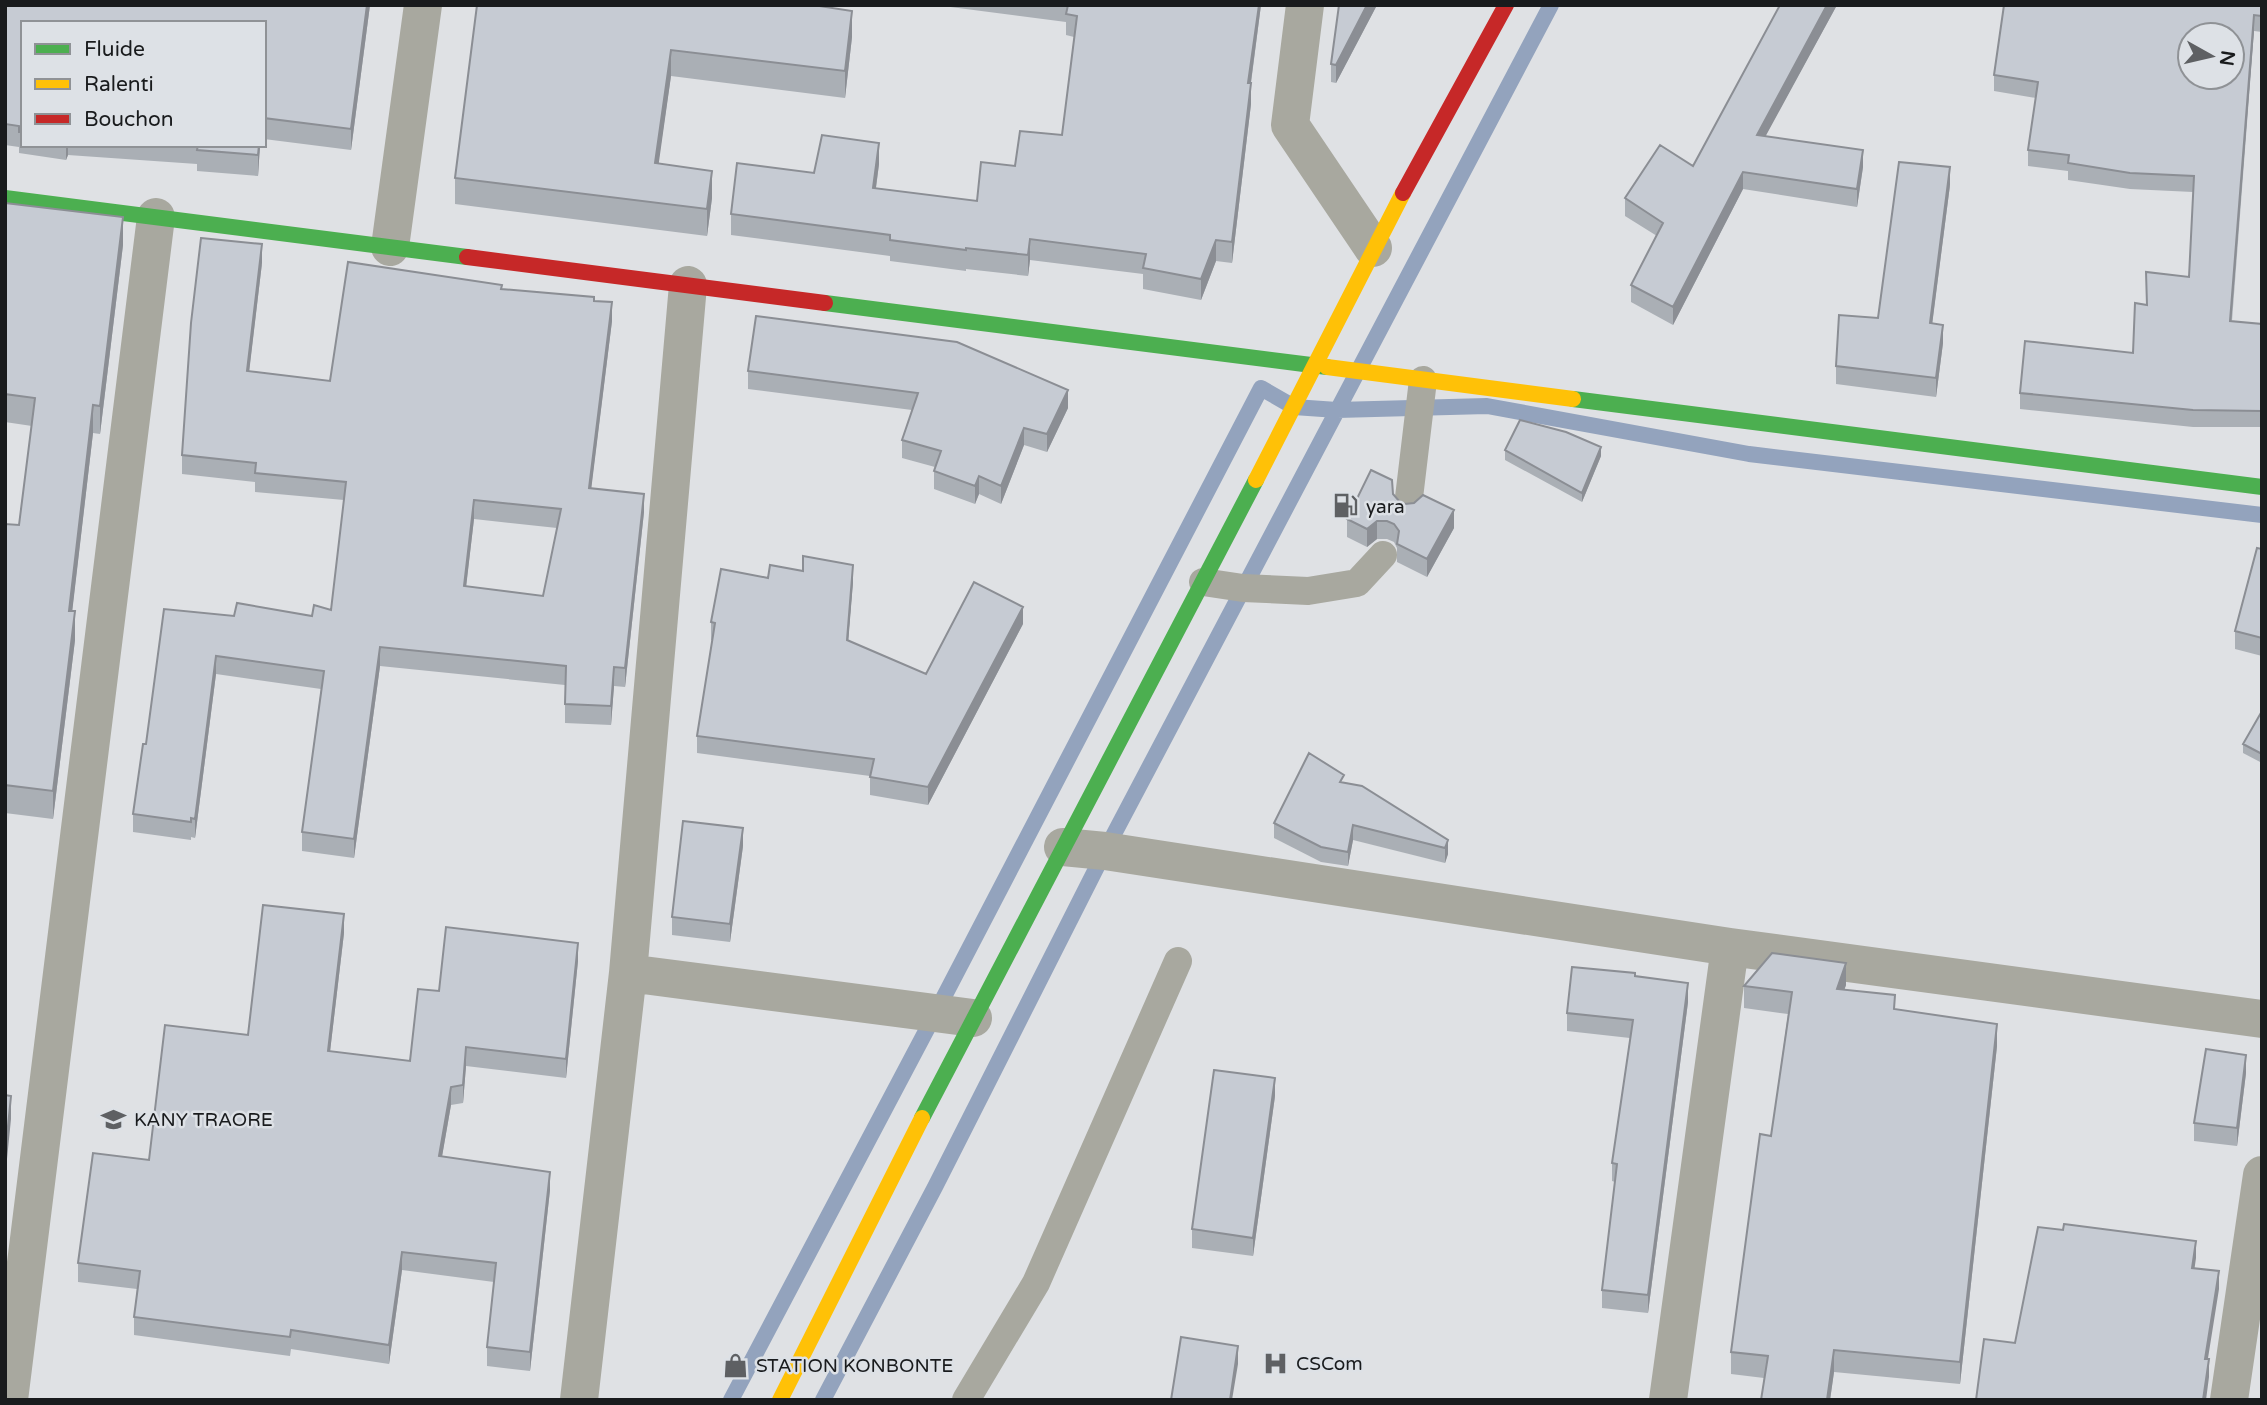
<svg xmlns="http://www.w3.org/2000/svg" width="2267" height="1405" font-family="'Varela Round',sans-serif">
	<rect width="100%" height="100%" fill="#dfe1e4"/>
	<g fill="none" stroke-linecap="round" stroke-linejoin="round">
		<!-- stream -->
		<path stroke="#93a3bd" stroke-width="16" d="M731,1400l204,-386 326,-626 33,19 43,3 150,-4 262,48 513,61
			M823,1400l112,-213 170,-336 446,-846"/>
		<!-- lane -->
		<path stroke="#a8a89f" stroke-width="28" d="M1408,506l15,-126
			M1203,582l40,6 65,3 49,-8 26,-28
			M966,1400l70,-117 142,-322"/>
		<!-- street -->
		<path stroke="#a8a89f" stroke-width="38" d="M1305,5l-15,120 83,123
			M390,247l33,-242
			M1063,847l42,4 625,96 532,72
			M628,973l345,45
			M9,1400l147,-1183
			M579,1400l49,-427 60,-688
			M1668,1400l62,-453
			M2229,1400l33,-225"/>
		<!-- fast -->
		<path stroke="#4caf50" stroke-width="16" d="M5,198l462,59
			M825,303l502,64
			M1573,399l689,88
			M922,1118l334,-638"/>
		<!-- slow -->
		<path stroke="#ffc107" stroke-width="16" d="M1327,367l246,32
			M1256,480l147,-287
			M780,1400l142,-282"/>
		<!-- jam -->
		<path stroke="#c62828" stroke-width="16" d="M1403,193l103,-188
			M467,257l358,46"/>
	</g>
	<!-- wall -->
	<path fill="#aaafb5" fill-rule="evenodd" d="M5,5h365l-19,145 -87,-11v-116h-241v122h237l-2,31 -61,-5v-7l-129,-9 -2,5 -47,-7v-6l-14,-2z
		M477,5l375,32 -7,61 -174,-22 -13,88 54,34 -5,38 -252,-32v-26z
		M935,5h326l-10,78v21l-19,159 -16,-2 -15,39 -58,-11v-15l-113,-14 -2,16 -62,-7v2l-76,-10v-5l-159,-21v-21l83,-41 65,-9 -3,24 101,13 38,-35 47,-31 12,-98 -8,-2v-13z
		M1339,5h38l-41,78 -5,-1v-18z
		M1780,5h57l-72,131 98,31 -6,40 -114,-18 -70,136 -42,-23v-17l26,-49 -32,-20v-18l68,-32z
		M2262,5v27l-8,-1 -22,290 30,3v103h-69l-173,-18v-16l113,-40 13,-48 43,-28 4,-85 -63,-3 -62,-9v-9l-40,-5v-16l8,-52 -42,-7v-16z
		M1950,185l-18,139 11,19 -7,54 -100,-13v-18l42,-48z
		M5,203l118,42 -23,189 -7,-1 -21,178 3,29 -22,179 -48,-6v-289l14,1 13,-99 -27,-4z
		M262,263l-13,108 81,10 172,-92 92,12 18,20 -21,167 53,24 -19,175 -11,-1 -3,39 -46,-2v-38l-185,-19 -26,192 -52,-7v-19l19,-143 -105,-15 -21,164 -4,-1v3l-58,-8v-18l13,-70 88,-128h78l19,-6 13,-110 -89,-8v-10l-73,-8v-19zM474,519l83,9 -14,68 -77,-10z
		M748,371l320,37 -21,44 -23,-7 -23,59 -22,-10 -4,10 -41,-15v-18l1,-4 -33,-9v-18l10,-30 -164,-21z
		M1505,450l96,6 -19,46 -77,-42z
		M1393,494l6,7 55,27 -27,49 -30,-15v-14l-3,-6 -7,-3h-10l-10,8 -20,-10v-18z
		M2262,549v107l-27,-7v-18z
		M768,578l85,4 -5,59 78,33 97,-50 -95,181 -58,-10v-19l-173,-23v-17l15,-96h-1v-18z
		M2262,711v52l-19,-10v-9z
		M1344,783l104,57v14l-3,9 -92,-23 -5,26 -27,-4 -47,-24v-15z
		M743,846l-13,96 -58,-7v-18z
		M344,933l-14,118 80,10 29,-70 139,-30 -12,117 -100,-12 -3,37 -12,2 -9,51 108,34 -20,181 -43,-5v-19l7,-65 -92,-12 -13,94 -98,-15 -1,7 -156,-21v-18l3,-28 -59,-7v-19l71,-103 99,-125z
		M1635,976l53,26 -40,311 -46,-5v-18l13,-108 -3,-1v-18l18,-125 -63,-7v-18z
		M1846,985l-2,5 51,19 102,37 -37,338 -126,-12 -4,28h-69l3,-22 -33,-4v-22l40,-216 17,-122 -44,-6v-22z
		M2246,1073l-9,73 -43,-5v-18z
		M1275,1096l-22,160 -61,-8v-19z"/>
	<!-- shaded-wall -->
	<path fill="#8b8e94" d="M367,5h3l-19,145v-21z
		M1259,5h2l-13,99v-21z
		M1367,5h10l-41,78v-18z
		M1827,5h10l-80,147v-17z
		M852,11v26l-7,61v-27z
		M2254,15v16l-24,306v-16z
		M671,50v26l-16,114v-27z
		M1251,83v21l-19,159v-21z
		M879,143v21l-6,45v-21z
		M66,145h2v10l-2,5z
		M259,145h1l-2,31v-21z
		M1863,150v17l-6,40v-18z
		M1950,167v18l-20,156v-18z
		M712,171v27l-5,38v-27z
		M1743,172v17l-70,136v-18z
		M123,217v28l-23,189v-28z
		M1030,239v21l-2,16v-21z
		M1216,240v21l-15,39v-21z
		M262,244v19l-15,127v-19z
		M612,302v19l-23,186v-19z
		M1943,325v18l-7,54v-19z
		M1068,390v18l-21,44v-18z
		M93,405v28l-24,206v-28z
		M1024,428v17l-23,59v-18z
		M1601,447v9l-19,46v-9z
		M979,476v18l-4,10v-18z
		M644,494v18l-19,175v-19z
		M474,500v19l-10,86v-19z
		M1454,510v18l-27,49v-18z
		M1377,521v18l-10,8v-18z
		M853,565v17l-6,75v-17z
		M1023,607v17l-95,181v-18z
		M75,611v29l-22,179v-28z
		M380,647v19l-26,192v-19z
		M216,656v18l-21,164v-19z
		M614,667v19l-3,39v-19z
		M1353,825v15l-5,26v-14z
		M743,828v18l-13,96v-18z
		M1448,840v14l-3,9v-15z
		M344,914v19l-16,136v-18z
		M578,943v18l-12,117v-19z
		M1846,963v22l-9,26v-22z
		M1688,983v19l-40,311v-18z
		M1997,1024v22l-37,338v-22z
		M466,1047v19l-3,37v-18z
		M2246,1055v18l-9,73v-18z
		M1275,1078v18l-22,160v-18z
		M451,1087v18l-12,69v-18z
		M11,1096v23l-6,60v-23z
		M550,1172v18l-20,181v-19z
		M2196,1241v17l-4,28v-18z
		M402,1252v18l-13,94v-19z
		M2219,1271v18l-14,88v-18z
		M1238,1346v18l-6,36h-2z
		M1834,1350v22l-4,28h-3z
		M2209,1359v18l-3,23h-3z"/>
	<!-- building -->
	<path fill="#c6cbd3" stroke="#8b8e94" stroke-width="2" fill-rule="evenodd" d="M5,5h362l-16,124 -87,-11v-95h-241v109h-4v-6l-14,-2z
		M477,5h336l39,6 -7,60 -174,-21 -16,113 57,8 -5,38 -252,-31z
		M1068,5h191l-11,78h3l-19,159 -16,-2 -15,39 -58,-11 3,-14 -116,-15 -2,16 -62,-7v2l-76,-10v-5l-159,-21 6,-51 77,10 8,-38 57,8 -6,45 104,13 4,-39 34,4 5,-35 42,4 15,-119 -11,-2z
		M1339,5h28l-31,60 -5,-1z
		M1780,5h47l-70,130 106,15 -6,39 -114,-17 -70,135 -42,-22 32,-62 -38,-25 35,-53 33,21z
		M2004,5h258v11l-8,-1 -24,306 32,3v87l-69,-1 -173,-17 5,-52 108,12 2,-50 12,2 -1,-33 43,5 5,-101 -64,-3 -62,-10 1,-8 -41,-5 10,-68 -44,-7zM2190,35h42v42h-42z
		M198,145h61l-1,10 -61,-5z
		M1899,162l51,5 -20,156 13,2 -7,53 -100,-12 3,-51 39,3z
		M5,203l118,14 -23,189 -7,-1 -24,206h6l-22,180 -48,-6v-261l14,1 16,-127 -30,-4z
		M201,238l61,6 -15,127 83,10 18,-119 154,23 -1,4 93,8v4l18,1 -23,186 55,6 -19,174 -11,-1 -3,39 -46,-2 1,-38 -186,-19 -26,192 -52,-7 22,-161 -108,-15 -21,163 -4,-1v4l-58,-8 10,-70h3l18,-135 70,7 3,-13 75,13 2,-11 17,5 15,-128 -91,-9 1,-10 -74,-8 9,-132zM474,500l87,9 -18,87 -79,-10z
		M756,316l201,26 111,48 -21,44 -23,-6 -23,58 -22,-10 -4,10 -41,-15 7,-20 -39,-11 16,-47 -170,-22z
		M1520,420l46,12 35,15 -19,46 -77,-43z
		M1371,470l21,10 1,14 6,7 6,3 9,-1 9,-8 31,15 -27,49 -30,-15 2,-13 -5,-7 -7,-3h-10l-10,8 -20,-10z
		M2257,548l5,1v89l-27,-7z
		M803,556l50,9 -6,75 79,34 48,-92 49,25 -95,180 -58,-10 4,-18 -177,-23 18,-113 -4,-1 10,-53 47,9 2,-13 33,6z
		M2262,711v43l-19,-10z
		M1309,753l35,22 -4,7 22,4 86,54 -3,8 -92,-23 -5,27 -27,-5 -47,-24z
		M683,821l60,7 -13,96 -58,-7z
		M263,905l81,9 -16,137 82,10 8,-72 21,2 7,-64 132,16 -12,116 -100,-12 -3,38 -12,2 -12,69 111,16 -20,180 -43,-5 9,-84 -94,-11 -13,93 -98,-15 -1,7 -156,-20 6,-46 -62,-8 15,-110 56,7 16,-135 83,10z
		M1772,953l74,10 -9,26 58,6 -1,14 103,15 -37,338 -126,-12 -7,50h-66l7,-44 -37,-4 29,-218 11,2 21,-144 -48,-6z
		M1572,967l63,6v3l53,7 -40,312 -46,-5 15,-126 -5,-1 21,-143 -66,-7z
		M2206,1049l40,6 -9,73 -43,-5z
		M1214,1070l61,8 -22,160 -61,-9z
		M5,1095l6,1 -6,60z
		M2064,1224l132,17 -4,27 27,3 -14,88h4l-6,41h-227l8,-61 31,4 23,-116 25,3z
		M1181,1337l57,9 -8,54h-59z"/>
	<!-- icons -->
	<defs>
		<symbol id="fuel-bare" viewBox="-9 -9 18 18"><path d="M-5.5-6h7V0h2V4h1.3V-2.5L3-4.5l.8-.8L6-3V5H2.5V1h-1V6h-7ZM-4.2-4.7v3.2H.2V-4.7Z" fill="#5e6063" stroke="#dde1e6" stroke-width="2.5" paint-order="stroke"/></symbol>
		<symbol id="school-bare" viewBox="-9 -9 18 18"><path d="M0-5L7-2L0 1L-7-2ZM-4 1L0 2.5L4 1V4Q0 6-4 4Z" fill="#5e6063" stroke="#dde1e6" stroke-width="2.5" paint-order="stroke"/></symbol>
		<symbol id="hospital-bare" viewBox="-9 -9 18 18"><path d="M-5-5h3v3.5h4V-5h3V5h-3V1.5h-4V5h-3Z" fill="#5e6063" stroke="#dde1e6" stroke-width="2.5" paint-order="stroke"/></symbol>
		<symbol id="shop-bare" viewBox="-9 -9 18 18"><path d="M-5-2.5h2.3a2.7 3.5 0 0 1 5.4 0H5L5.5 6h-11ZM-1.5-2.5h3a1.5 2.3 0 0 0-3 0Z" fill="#5e6063" stroke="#dde1e6" stroke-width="2.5" paint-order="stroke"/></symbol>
	</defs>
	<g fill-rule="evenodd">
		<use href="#fuel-bare" x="1328" y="488" width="35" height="35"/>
		<use href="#school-bare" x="96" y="1102" width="35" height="35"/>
		<use href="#hospital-bare" x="1258" y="1346" width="35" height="35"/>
		<use href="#shop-bare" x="718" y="1348" width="35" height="35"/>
	</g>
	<g text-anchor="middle" stroke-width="5" stroke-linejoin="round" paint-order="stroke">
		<!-- poi labels -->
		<g font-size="19" fill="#191b1d" stroke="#dde1e6" text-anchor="start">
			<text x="1366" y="513">yara</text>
			<text x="134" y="1126">KANY TRAORE</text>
			<text x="1296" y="1370">CSCom</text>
			<text x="756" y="1372">STATION KONBONTE</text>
		</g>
	</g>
	<!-- border -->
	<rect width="2267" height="1405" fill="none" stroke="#191b1d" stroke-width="14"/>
	<!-- legend -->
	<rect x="21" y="21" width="245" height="126" fill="#dde1e6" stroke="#8f9296" stroke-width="2"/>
	<rect x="35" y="44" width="35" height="10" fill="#4caf50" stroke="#8f9296" stroke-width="2"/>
	<text x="84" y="56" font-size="21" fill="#191b1d">Fluide</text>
	<rect x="35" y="79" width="35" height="10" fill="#ffc107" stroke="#8f9296" stroke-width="2"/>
	<text x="84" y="91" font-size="21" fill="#191b1d">Ralenti</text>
	<rect x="35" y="114" width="35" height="10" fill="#c62828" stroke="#8f9296" stroke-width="2"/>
	<text x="84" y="126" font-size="21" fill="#191b1d">Bouchon</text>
	<!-- north arrow -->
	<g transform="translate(2211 56) rotate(98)"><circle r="33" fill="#dde1e6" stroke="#8f9296" stroke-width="2"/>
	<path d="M0-5L12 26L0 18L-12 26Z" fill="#5e6063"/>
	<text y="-10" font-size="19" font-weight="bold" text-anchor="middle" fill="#191b1d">N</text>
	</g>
</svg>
